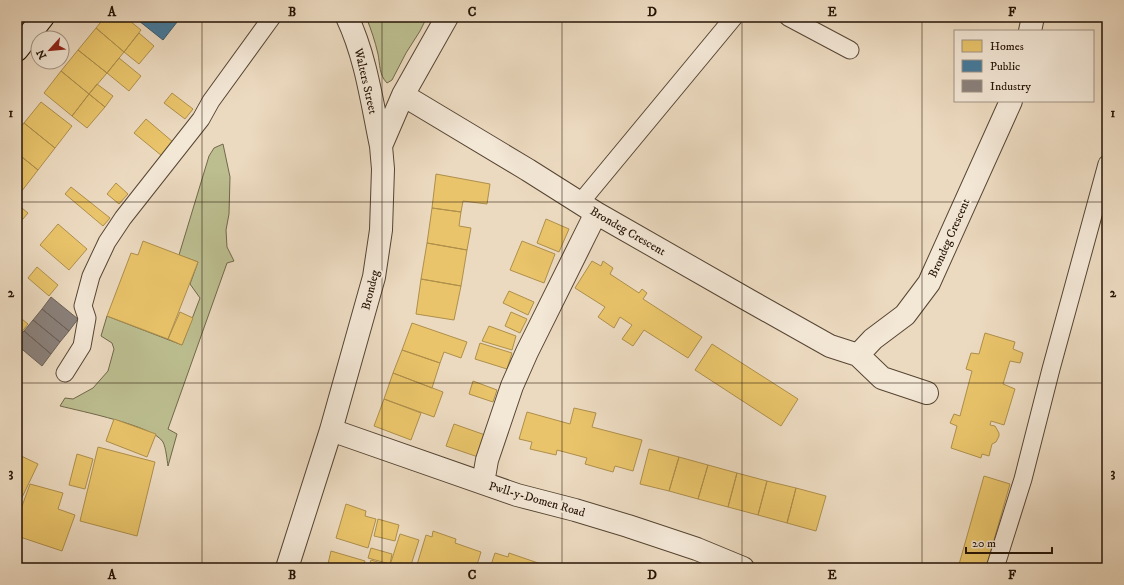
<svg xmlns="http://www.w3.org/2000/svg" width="1124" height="585" font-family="'IM FELL DW Pica',serif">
	<rect width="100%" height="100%" fill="#ecdac0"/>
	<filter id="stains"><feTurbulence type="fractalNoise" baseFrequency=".005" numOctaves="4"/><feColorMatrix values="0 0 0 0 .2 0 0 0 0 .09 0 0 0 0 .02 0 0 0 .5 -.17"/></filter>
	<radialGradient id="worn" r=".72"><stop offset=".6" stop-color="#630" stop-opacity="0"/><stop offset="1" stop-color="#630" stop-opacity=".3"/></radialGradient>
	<!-- green -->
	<path fill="#bcbe90" stroke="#70684a" d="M366,17h61l-7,14 -14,22 -14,27 -5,3c-8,-8 -7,-19 -9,-29 -3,-13 -7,-25 -12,-37z
		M223,144l7,33 -1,37 -3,16 1,17 7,14 -7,2 -59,166 9,5 -9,32c-1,-6 -2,-18 -5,-24 -9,-16 -83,-31 -103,-36l5,-8 8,1 20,-11 15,-17 6,-22 -2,-6 -11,-7 6,-20 75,29 18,-47 -10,-14 8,-22 -19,-7 30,-99 5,-8z"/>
	<!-- homes -->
	<path fill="#e9c46a" stroke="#ae8f4b" d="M105,17h20l16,13 -17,22 -28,-24z
		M96,28l28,24 -17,21 -29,-23z
		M139,33l15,13 -15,18 -15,-12z
		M78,50l29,23 -18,21 -28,-23z
		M119,58l22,18 -12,15 -22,-18z
		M61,71l28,23 -17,22 -28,-23z
		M97,84l16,12 -8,11 -16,-13z
		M172,93l21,16 -8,10 -21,-16z
		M89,94l16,13 -18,21 -15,-12z
		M41,102l31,24 -17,22 -31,-25z
		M146,119l27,23 -11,14 -28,-23z
		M24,123l31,25 -17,22 -21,-17v-21z
		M17,153l21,17 -17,22 -4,-4z
		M436,174l54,10 -3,20 -24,-3 -2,11 -29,-4z
		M116,183l12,11 -9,10 -12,-10z
		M71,187l39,31 -7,8 -38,-32z
		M17,204l11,9 -11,13z
		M432,208l29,4 -2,14 12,2 -4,22 -40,-7z
		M546,219l23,10 -10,23 -22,-9z
		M58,224l29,25 -18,21 -29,-25z
		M143,241l55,21 -30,77 -61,-23 24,-63 7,2z
		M522,241l33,13 -11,29 -34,-13z
		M427,243l40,7 -6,36 -40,-7z
		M592,261l9,5 2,-5 10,7 -3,6 29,19 3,-4 5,4 -4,6 59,38 -14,21 -44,-28 -11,16 -11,-7 10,-14 -12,-8 -6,11 -16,-11 7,-10 -30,-19z
		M37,267l21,18 -9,11 -21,-18z
		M421,279l40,7 -7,34 -38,-6z
		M509,291l25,11 -6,13 -25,-12z
		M180,312l13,6 -11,27 -14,-6z
		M511,312l16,7 -7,14 -15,-7z
		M17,315l11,9 -11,14z
		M412,323l55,19 -6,16 -17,-6 -4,11 -38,-13z
		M489,326l27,10 -4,14 -30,-9z
		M985,333l30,9 -2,7 10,4 -3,10 -10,-2 -7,23 12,5 -11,36 -13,-4 -1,4 5,1 4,7v3l-3,6 -4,2 -3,12 -7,-2 -1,4 -30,-10 6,-22 -7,-3 4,-9 6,2 12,-45 -6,-2 5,-16 8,1z
		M480,343l32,10 -5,16 -32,-10z
		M712,344l86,55 -17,27 -86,-56z
		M402,350l38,13 -8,25 -39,-15z
		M393,373l50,19 -9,25 -50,-18z
		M473,381l24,9 -4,12 -24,-8z
		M384,399l37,14 -10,27 -37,-14z
		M574,408l22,5 -4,14 50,13 -9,31 -18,-5 -2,6 -28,-8 2,-6 -30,-8 -1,5 -26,-6 2,-7 -13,-3 8,-27 43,12z
		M114,419l42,15 -9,23 -41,-16z
		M454,424l34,12 -7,22 -35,-12z
		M98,447l57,15 -18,74 -57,-15z
		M649,449l30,8 -10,34 -29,-7z
		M17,454l21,10 -21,44z
		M77,454l16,5 -8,30 -16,-4z
		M679,457l29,8 -10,34 -29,-8z
		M708,465l29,8 -9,34 -30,-8z
		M737,473l30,8 -9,34 -30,-8z
		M984,476l26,8 -24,84h-28z
		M767,481l29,7 -9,35 -29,-8z
		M30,484l33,9 -5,16 17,6 -13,36 -45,-15v-16z
		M796,488l30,8 -10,35 -29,-8z
		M346,504l20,7 -1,5 11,3 -8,29 -32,-10z
		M378,519l21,6 -4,16 -21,-5z
		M433,531l23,8 -1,4 26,9 -5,16h-60l10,-33 6,2z
		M400,534l19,6 -9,28h-11l-9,-3z
		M371,548l21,6 -2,10 -22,-6z
		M331,551l34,10 -2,7h-36z
		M495,553l13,4 1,-4 32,11 -1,3 3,1h-53z
		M371,560l23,7v1h-26z"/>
	<!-- public -->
	<path fill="#457b9d" stroke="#3b5c6f" d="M134,17h47l-18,23z"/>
	<!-- industry -->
	<path fill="#8a817c" stroke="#6b6058" d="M51,297l27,22 -9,12 -27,-22z
		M42,309l27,22 -9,11 -27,-22z
		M33,320l27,22 -9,12 -27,-23z
		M24,331l27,23 -9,12 -25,-21v-6z"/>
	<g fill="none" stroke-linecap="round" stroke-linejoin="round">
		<defs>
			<path id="lane" d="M788,17l62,33
				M580,203l154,-186
				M65,373l17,-27 5,-28 -4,-12 8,-30 16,-34 16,-24 78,-99 10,-18 61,-84
				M995,568l28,-89 28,-110 56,-205"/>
			<path id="street" d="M347,17c19,40 25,86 34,129
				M1030,31l3,-14
				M403,95l125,75 68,43 154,88 80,45 28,9 24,23 45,15
				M858,355l15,-16 32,-24 24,-32 82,-182
				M331,430l186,65 58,15 53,16 69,23 46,19
				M483,483l4,-23 25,-74 15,-34 69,-139
				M287,568l44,-138 43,-153 7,-47 2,-61 -2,-23 22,-51 44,-78"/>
			<path id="secondary" d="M17,50l26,-33"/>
		</defs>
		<!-- lane casing -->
		<use href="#lane" stroke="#564533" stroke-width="19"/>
		<!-- street casing -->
		<use href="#street" stroke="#564533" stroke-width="24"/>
		<!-- secondary casing -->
		<use href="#secondary" stroke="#241304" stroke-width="24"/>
		<!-- lane -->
		<use href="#lane" stroke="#f3e7d6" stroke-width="17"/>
		<!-- street -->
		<use href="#street" stroke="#f3e7d6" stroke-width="22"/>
		<!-- secondary -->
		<use href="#secondary" stroke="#f3e7d6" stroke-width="22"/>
	</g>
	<!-- grid -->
	<path fill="none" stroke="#241304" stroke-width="1" stroke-opacity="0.55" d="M202,17v551M382,17v551M562,17v551M742,17v551M922,17v551M17,202h1090M17,383h1090"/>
	<g text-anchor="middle" stroke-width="4" stroke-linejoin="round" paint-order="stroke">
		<!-- street labels -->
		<g font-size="12" fill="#241304" stroke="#f3e7d6">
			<text transform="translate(366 81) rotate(77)" y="4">Walters Street</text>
			<text transform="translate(628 231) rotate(30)" y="4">Brondeg Crescent</text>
			<text transform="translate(949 238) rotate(-66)" y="4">Brondeg Crescent</text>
			<text transform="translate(370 290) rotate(-76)" y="4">Brondeg</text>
			<text transform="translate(537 499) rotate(16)" y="4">Pwll-y-Domen Road</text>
		</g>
	</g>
	<!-- margin -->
	<rect width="1124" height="585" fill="none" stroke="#ecdac0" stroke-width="44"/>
	<!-- legend -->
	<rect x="954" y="30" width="140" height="72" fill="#f3e7d6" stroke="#a09282"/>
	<rect x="962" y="40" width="20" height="12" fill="#e9c46a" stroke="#a09282"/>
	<text x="990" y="50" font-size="12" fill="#241304">Homes</text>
	<rect x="962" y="60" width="20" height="12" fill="#457b9d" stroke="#a09282"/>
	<text x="990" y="70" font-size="12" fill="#241304">Public</text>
	<rect x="962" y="80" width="20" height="12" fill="#8a817c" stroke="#a09282"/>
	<text x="990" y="90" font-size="12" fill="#241304">Industry</text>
	<!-- north arrow -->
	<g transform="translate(50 50) rotate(243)"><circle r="19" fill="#f3e7d6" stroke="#a09282"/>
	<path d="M0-3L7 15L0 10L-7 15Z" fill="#8f2418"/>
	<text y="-6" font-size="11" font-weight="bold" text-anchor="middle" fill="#241304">N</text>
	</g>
	<!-- scale -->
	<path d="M966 547v6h86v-6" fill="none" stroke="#241304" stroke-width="2"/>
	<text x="972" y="547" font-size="12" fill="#241304" stroke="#f3e7d6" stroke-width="3" paint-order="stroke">20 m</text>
	<rect x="22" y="22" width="1080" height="541" fill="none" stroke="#241304" stroke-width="1.5"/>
	<g font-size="13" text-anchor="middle" font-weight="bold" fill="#241304">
		<text x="112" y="16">A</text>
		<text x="292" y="16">B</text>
		<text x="472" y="16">C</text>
		<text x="652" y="16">D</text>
		<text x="832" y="16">E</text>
		<text x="1012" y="16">F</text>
		<text x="11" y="117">1</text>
		<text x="1113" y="117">1</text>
		<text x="11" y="297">2</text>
		<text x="1113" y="297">2</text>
		<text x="11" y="477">3</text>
		<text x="1113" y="477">3</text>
		<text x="112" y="579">A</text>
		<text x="292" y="579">B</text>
		<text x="472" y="579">C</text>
		<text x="652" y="579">D</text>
		<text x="832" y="579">E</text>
		<text x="1012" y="579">F</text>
	</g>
	<rect width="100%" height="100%" filter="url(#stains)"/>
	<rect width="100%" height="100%" fill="url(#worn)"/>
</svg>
